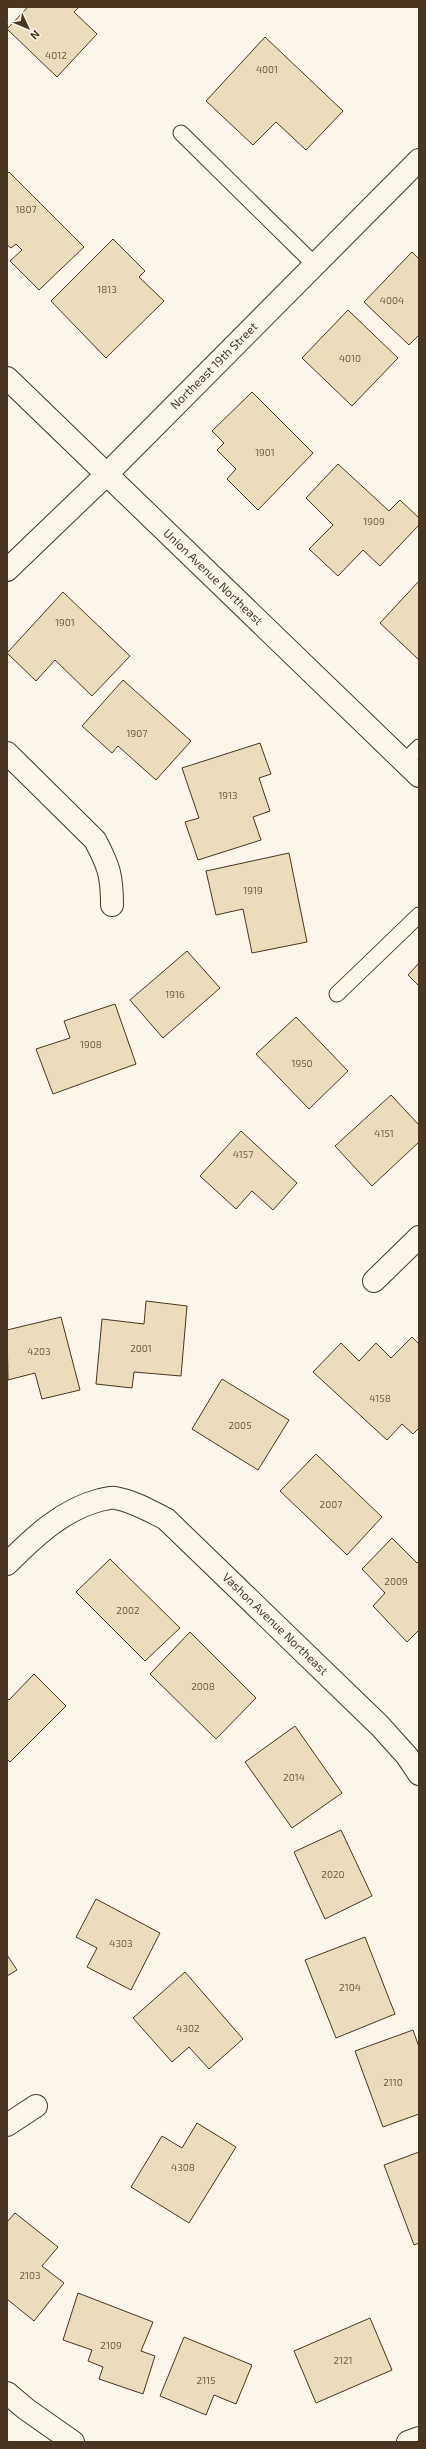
<svg xmlns="http://www.w3.org/2000/svg" width="426" height="2449" font-family="'Exo 2',sans-serif">
	<rect width="100%" height="100%" fill="#fbf6e9"/>
	<!-- building -->
	<path fill="#ecdcbc" stroke="#4a3520" d="M28,7h51l-5,5 23,22 -40,43 -50,-48z
		M265,37l78,74 -37,39 -30,-28 -23,23 -47,-44z
		M9,172l75,75 -45,43 -29,-29 12,-11 -6,-6 -5,4 -4,-3v-71z
		M113,239l32,32 -6,6 25,24 -58,57 -55,-57z
		M412,252l7,7v76l-10,10 -45,-43z
		M348,310l50,48 -46,48 -50,-48z
		M252,392l61,61 -55,57 -31,-31 9,-10 -19,-19 7,-7 -12,-12z
		M338,464l51,47 11,-11 19,18v7l-39,41 -17,-16 -25,26 -29,-27 24,-24 -27,-27z
		M419,581v79l-39,-37z
		M63,592l67,64 -38,40 -37,-36 -19,21 -29,-28z
		M123,680l68,61 -35,39 -38,-34 -6,7 -30,-27z
		M260,743l11,31 -12,4 11,33 -17,6 8,23 -63,20 -13,-38 14,-4 -17,-50z
		M289,853l18,89 -55,11 -9,-44 -27,6 -10,-44z
		M187,951l33,37 -57,50 -33,-38z
		M419,963v23l-11,-11z
		M115,1004l21,60 -83,30 -17,-45 34,-11 -6,-17z
		M296,1017l52,54 -39,38 -53,-55z
		M391,1095l28,30v17l-47,44 -37,-40z
		M241,1131l56,52 -24,27 -21,-19 -16,18 -36,-33z
		M146,1301l41,5 -6,70 -47,-4 -2,16 -36,-4 6,-65 42,5z
		M61,1317l19,73 -38,9 -7,-26 -27,7 -1,-50z
		M412,1337l7,7v84l-6,6 -11,-10 -15,16 -74,-68 28,-29 18,18 17,-18 15,15z
		M222,1379l67,41 -31,50 -66,-41z
		M316,1454l66,63 -35,38 -67,-64z
		M392,1538l25,25 2,-2v69l-12,12 -34,-36 12,-13 -23,-24z
		M110,1559l70,69 -35,33 -69,-69z
		M190,1632l66,66 -40,41 -66,-65z
		M34,1674l32,32 -56,56 -3,-3v-61l2,2z
		M295,1726l47,67 -50,35 -47,-66z
		M341,1830l31,66 -47,23 -31,-67z
		M96,1899l64,34 -29,57 -44,-23 10,-19 -21,-11z
		M365,1937l30,77 -59,24 -31,-78z
		M7,1955l10,15 -10,6z
		M185,1972l58,67 -34,30 -20,-22 -17,15 -39,-44z
		M413,2030l6,17v67l-36,13 -28,-76z
		M197,2123l39,24 -47,76 -58,-36 31,-51 20,12z
		M419,2152v91l-5,2 -30,-80z
		M15,2213l43,34 -16,19 22,17 -30,38 -27,-22v-77z
		M78,2293l75,29 -12,29 14,5 -12,38 -44,-15 4,-12 -15,-6 4,-11 -29,-10z
		M370,2318l22,52 -76,33 -22,-52z
		M184,2337l68,28 -16,39 -22,-9 -8,20 -46,-19z"/>
	<g fill="none" stroke-linecap="round" stroke-linejoin="round">
		<defs>
			<path id="service" d="M181,133l134,132
				M404,762l15,-15
				M337,994l82,-79"/>
			<path id="minor" d="M7,570l100,-96 312,-314
				M7,753l88,87c14,26 17,36 17,65
				M374,1281l45,-44
				M7,1564c27,-27 55,-54 93,-64 5,-1 11,-3 15,-2 18,3 35,13 51,21l214,207 27,30 12,18
				M7,2125l29,-19
				M7,2393l19,16 47,33
				M408,2442l11,-4"/>
			<path id="tertiary" d="M7,378l412,398"/>
		</defs>
		<!-- service casing -->
		<use href="#service" stroke="#4a3520" stroke-width="17"/>
		<!-- minor casing -->
		<use href="#minor" stroke="#4a3520" stroke-width="24"/>
		<!-- tertiary casing -->
		<use href="#tertiary" stroke="#4a3520" stroke-width="24"/>
		<!-- service -->
		<use href="#service" stroke="#fbf6e9" stroke-width="15"/>
		<!-- minor -->
		<use href="#minor" stroke="#fbf6e9" stroke-width="22"/>
		<!-- tertiary -->
		<use href="#tertiary" stroke="#fbf6e9" stroke-width="22"/>
	</g>
	<g text-anchor="middle" stroke-width="3" stroke-linejoin="round" paint-order="stroke">
		<!-- number labels -->
		<g font-size="10" fill="#725f47">
			<text x="56" y="59">4012</text>
			<text x="267" y="73">4001</text>
			<text x="26" y="213">1807</text>
			<text x="107" y="293">1813</text>
			<text x="392" y="304">4004</text>
			<text x="350" y="362">4010</text>
			<text x="265" y="456">1901</text>
			<text x="374" y="525">1909</text>
			<text x="65" y="626">1901</text>
			<text x="137" y="737">1907</text>
			<text x="228" y="799">1913</text>
			<text x="253" y="894">1919</text>
			<text x="175" y="998">1916</text>
			<text x="91" y="1048">1908</text>
			<text x="302" y="1067">1950</text>
			<text x="384" y="1137">4151</text>
			<text x="243" y="1158">4157</text>
			<text x="141" y="1352">2001</text>
			<text x="39" y="1355">4203</text>
			<text x="380" y="1402">4158</text>
			<text x="240" y="1429">2005</text>
			<text x="331" y="1508">2007</text>
			<text x="396" y="1585">2009</text>
			<text x="128" y="1614">2002</text>
			<text x="203" y="1690">2008</text>
			<text x="294" y="1781">2014</text>
			<text x="333" y="1878">2020</text>
			<text x="121" y="1947">4303</text>
			<text x="350" y="1991">2104</text>
			<text x="188" y="2032">4302</text>
			<text x="393" y="2086">2110</text>
			<text x="183" y="2171">4308</text>
			<text x="30" y="2279">2103</text>
			<text x="111" y="2349">2109</text>
			<text x="343" y="2364">2121</text>
			<text x="206" y="2384">2115</text>
		</g>
		<!-- street labels -->
		<g font-size="12" fill="#4a3520" stroke="#fbf6e9">
			<text transform="translate(214 366) rotate(-45)" y="4">Northeast 19th Street</text>
			<text transform="translate(213 577) rotate(44)" y="4">Union Avenue Northeast</text>
			<text transform="translate(275 1624) rotate(44)" y="4">Vashon Avenue Northeast</text>
		</g>
	</g>
	<!-- border -->
	<rect width="426" height="2449" fill="none" stroke="#4a3520" stroke-width="16"/>
	<!-- north arrow -->
	<g transform="translate(28 28) rotate(134)" stroke="#fbf6e9" stroke-width="3" paint-order="stroke">
	<path d="M0-3L7 15L0 10L-7 15Z" fill="#4a3520"/>
	<text y="-6" font-size="11" font-weight="bold" text-anchor="middle" fill="#4a3520">N</text>
	</g>
</svg>
